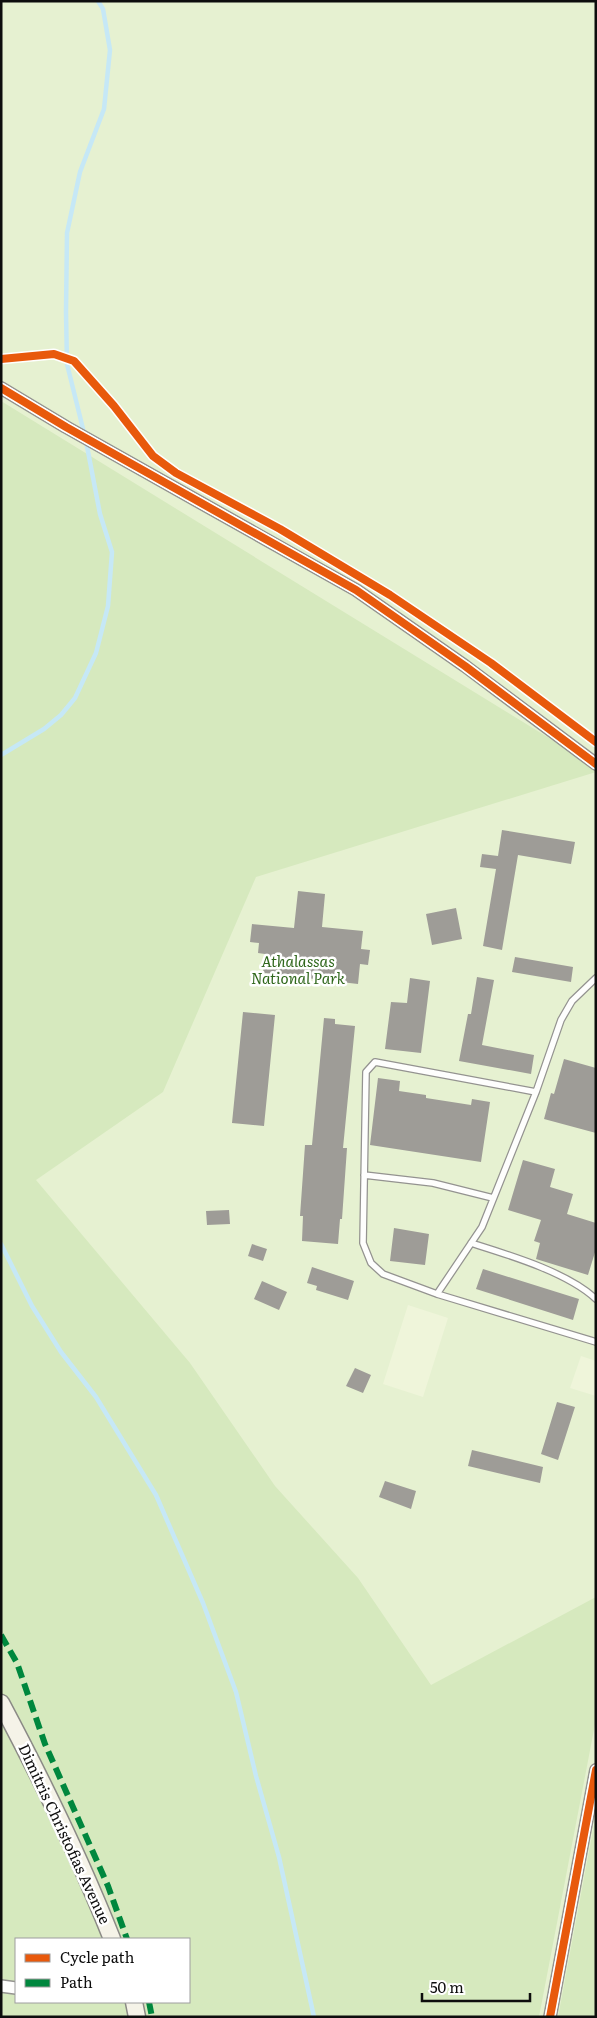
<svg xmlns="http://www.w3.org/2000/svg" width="597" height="2018" font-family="Literata,serif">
	<rect width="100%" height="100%" fill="#fbf9f1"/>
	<!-- green -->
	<path fill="#e6f1d1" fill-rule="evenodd" d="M1,1h595v2016h-595zM16,1939h173v63h-173z"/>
	<!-- forest -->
	<path fill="#d6e9be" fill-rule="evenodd" d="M1,401l595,366v5l-340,105 -93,215 -127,88 154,183 85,123 83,92 73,107 165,-88v122l-57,298h-538zM16,1939h173v63h-173z
		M596,1814v203h-38z"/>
	<!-- pitch -->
	<path fill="#eff5da" d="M408,1305l40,13 -25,79 -40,-13z
		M581,1356l15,5v35l-26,-8z"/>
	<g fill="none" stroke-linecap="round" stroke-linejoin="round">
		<!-- stream -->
		<path stroke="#c6e8f6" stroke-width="4.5" d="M1,755l43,-26 17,-14 14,-17 21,-45 12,-47 4,-54 -12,-38 -14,-73 -19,-77 -1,-52 1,-79 13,-61 24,-63 6,-59 -7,-41 -5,-8
			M1,1244l31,62 29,46 35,45 60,98 47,108 33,89 20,84 23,81 35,160"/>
	</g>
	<!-- building -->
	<path fill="#9e9c97" d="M502,830l73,12 -4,22 -53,-9 -16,95 -19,-4 13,-77 -16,-2 2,-13 16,2z
		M298,891l27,3 -3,33 41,4 -2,18 9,1 -2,15 -8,-1 -2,20 -95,-11 2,-19 -7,-1 1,-10 -9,-1 2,-18 42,4z
		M456,908l6,31 -30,6 -6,-31z
		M515,957l58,10 -2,15 -59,-10z
		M477,977l17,3 -12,65 52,10 -3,19 -72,-13 9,-47h3z
		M410,978l20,3 -9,72 -36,-4 6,-47 16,1z
		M243,1012l32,3 -11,111 -32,-3z
		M324,1018l11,1v5l20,2 -12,122h4l-5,71h-2l-2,25 -36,-3 1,-25h-3l5,-71h7z
		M564,1059l32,9v65l-52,-14 7,-26 3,1z
		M378,1078l22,3 -1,10 27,4v3l45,7 1,-6 18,3 -9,60 -111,-17z
		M523,1160l32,9 -5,18 23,7 -6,20 29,9v26l-8,26 -52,-16 4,-16 -6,-2 7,-21 -33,-10z
		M229,1210l1,14 -23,1 -1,-14z
		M394,1228l35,6 -4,31 -35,-4z
		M252,1244l15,5 -4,12 -15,-5z
		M312,1267l42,14 -6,19 -32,-10 1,-4 -10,-3z
		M483,1269l96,30 -6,21 -97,-31z
		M262,1281l25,11 -8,18 -25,-11z
		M355,1368l16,7 -8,18 -17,-7z
		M557,1402l18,5 -17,53 -17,-6z
		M472,1450l71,17 -3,16 -72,-17z
		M385,1481l31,10 -5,18 -32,-12z"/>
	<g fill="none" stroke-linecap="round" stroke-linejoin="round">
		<defs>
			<path id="service" d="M536,1092l-161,-30 -9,10 -3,171 8,20 12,11 54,20 159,48
				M364,1175l69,8 60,15
				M471,1243c38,12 96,29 125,56
				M437,1294l45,-67 54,-135 25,-72 11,-19 24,-23"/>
			<path id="minor" d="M1,388l65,39 290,163 109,76 131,98
				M1,1986l15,2
				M550,2017l46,-247"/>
			<path id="secondary" d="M1,1703c41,77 79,155 111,236
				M134,2002l3,15"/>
		</defs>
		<!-- service casing -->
		<use href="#service" stroke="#949390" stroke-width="8"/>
		<!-- minor casing -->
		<use href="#minor" stroke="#949390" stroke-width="14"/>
		<!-- secondary casing -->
		<use href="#secondary" stroke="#8b8a86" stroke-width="19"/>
		<!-- path -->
		<path stroke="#b8b8b6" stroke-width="2.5" stroke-dasharray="5 2.5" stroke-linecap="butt" d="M1,359l53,-5 20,7 40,45 39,50 23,17 104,56 57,34
			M372,584l119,79 105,79"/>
		<!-- service -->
		<use href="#service" stroke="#fefefd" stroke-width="5.5"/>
		<!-- minor -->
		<use href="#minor" stroke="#fefefd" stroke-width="11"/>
		<!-- secondary -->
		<use href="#secondary" stroke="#f5f3e8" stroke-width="16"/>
		<!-- quiet -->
		<path stroke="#00873e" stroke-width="6" stroke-dasharray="12 6" stroke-linecap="butt" d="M1,1635l16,28 28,81 63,142 19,53
			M149,2002l3,15"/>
		<defs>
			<path id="cycleway" d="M1,359l53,-5 20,7 40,45 39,50 23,17 104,56 110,66 101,68 105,79
				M1,388l65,39 290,163 109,76 131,98
				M550,2017l46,-247"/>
		</defs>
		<!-- cycleway casing -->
		<use href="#cycleway" stroke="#fff" stroke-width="11"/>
		<!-- cycleway -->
		<use href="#cycleway" stroke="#e8590c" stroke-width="8"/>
	</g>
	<g text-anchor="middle" stroke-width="5" stroke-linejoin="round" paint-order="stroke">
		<!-- park labels -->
		<g font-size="15" font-style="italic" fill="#2f671b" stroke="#fff">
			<text x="298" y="967">Athalassas<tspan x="298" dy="17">National Park</tspan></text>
		</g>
		<!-- street labels -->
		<g font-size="15" fill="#0d0d0d" stroke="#fff">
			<text transform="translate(64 1834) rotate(65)" y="5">Dimitris Christofias Avenue</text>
		</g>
	</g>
	<!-- border -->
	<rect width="597" height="2018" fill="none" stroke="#0d0d0d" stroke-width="5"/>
	<!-- legend -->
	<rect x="15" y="1938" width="175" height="65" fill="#ffffff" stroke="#9e9e9e"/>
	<rect x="25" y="1954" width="25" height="8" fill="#e8590c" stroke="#9e9e9e"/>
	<text x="60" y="1963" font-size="15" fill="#0d0d0d">Cycle path</text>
	<rect x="25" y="1979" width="25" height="8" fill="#00873e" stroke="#9e9e9e"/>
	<text x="60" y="1988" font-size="15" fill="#0d0d0d">Path</text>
	<!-- scale -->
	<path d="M422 1993v8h108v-8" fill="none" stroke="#0d0d0d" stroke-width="2.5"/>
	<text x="430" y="1993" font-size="15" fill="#0d0d0d" stroke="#ffffff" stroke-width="4" paint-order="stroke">50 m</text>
</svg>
